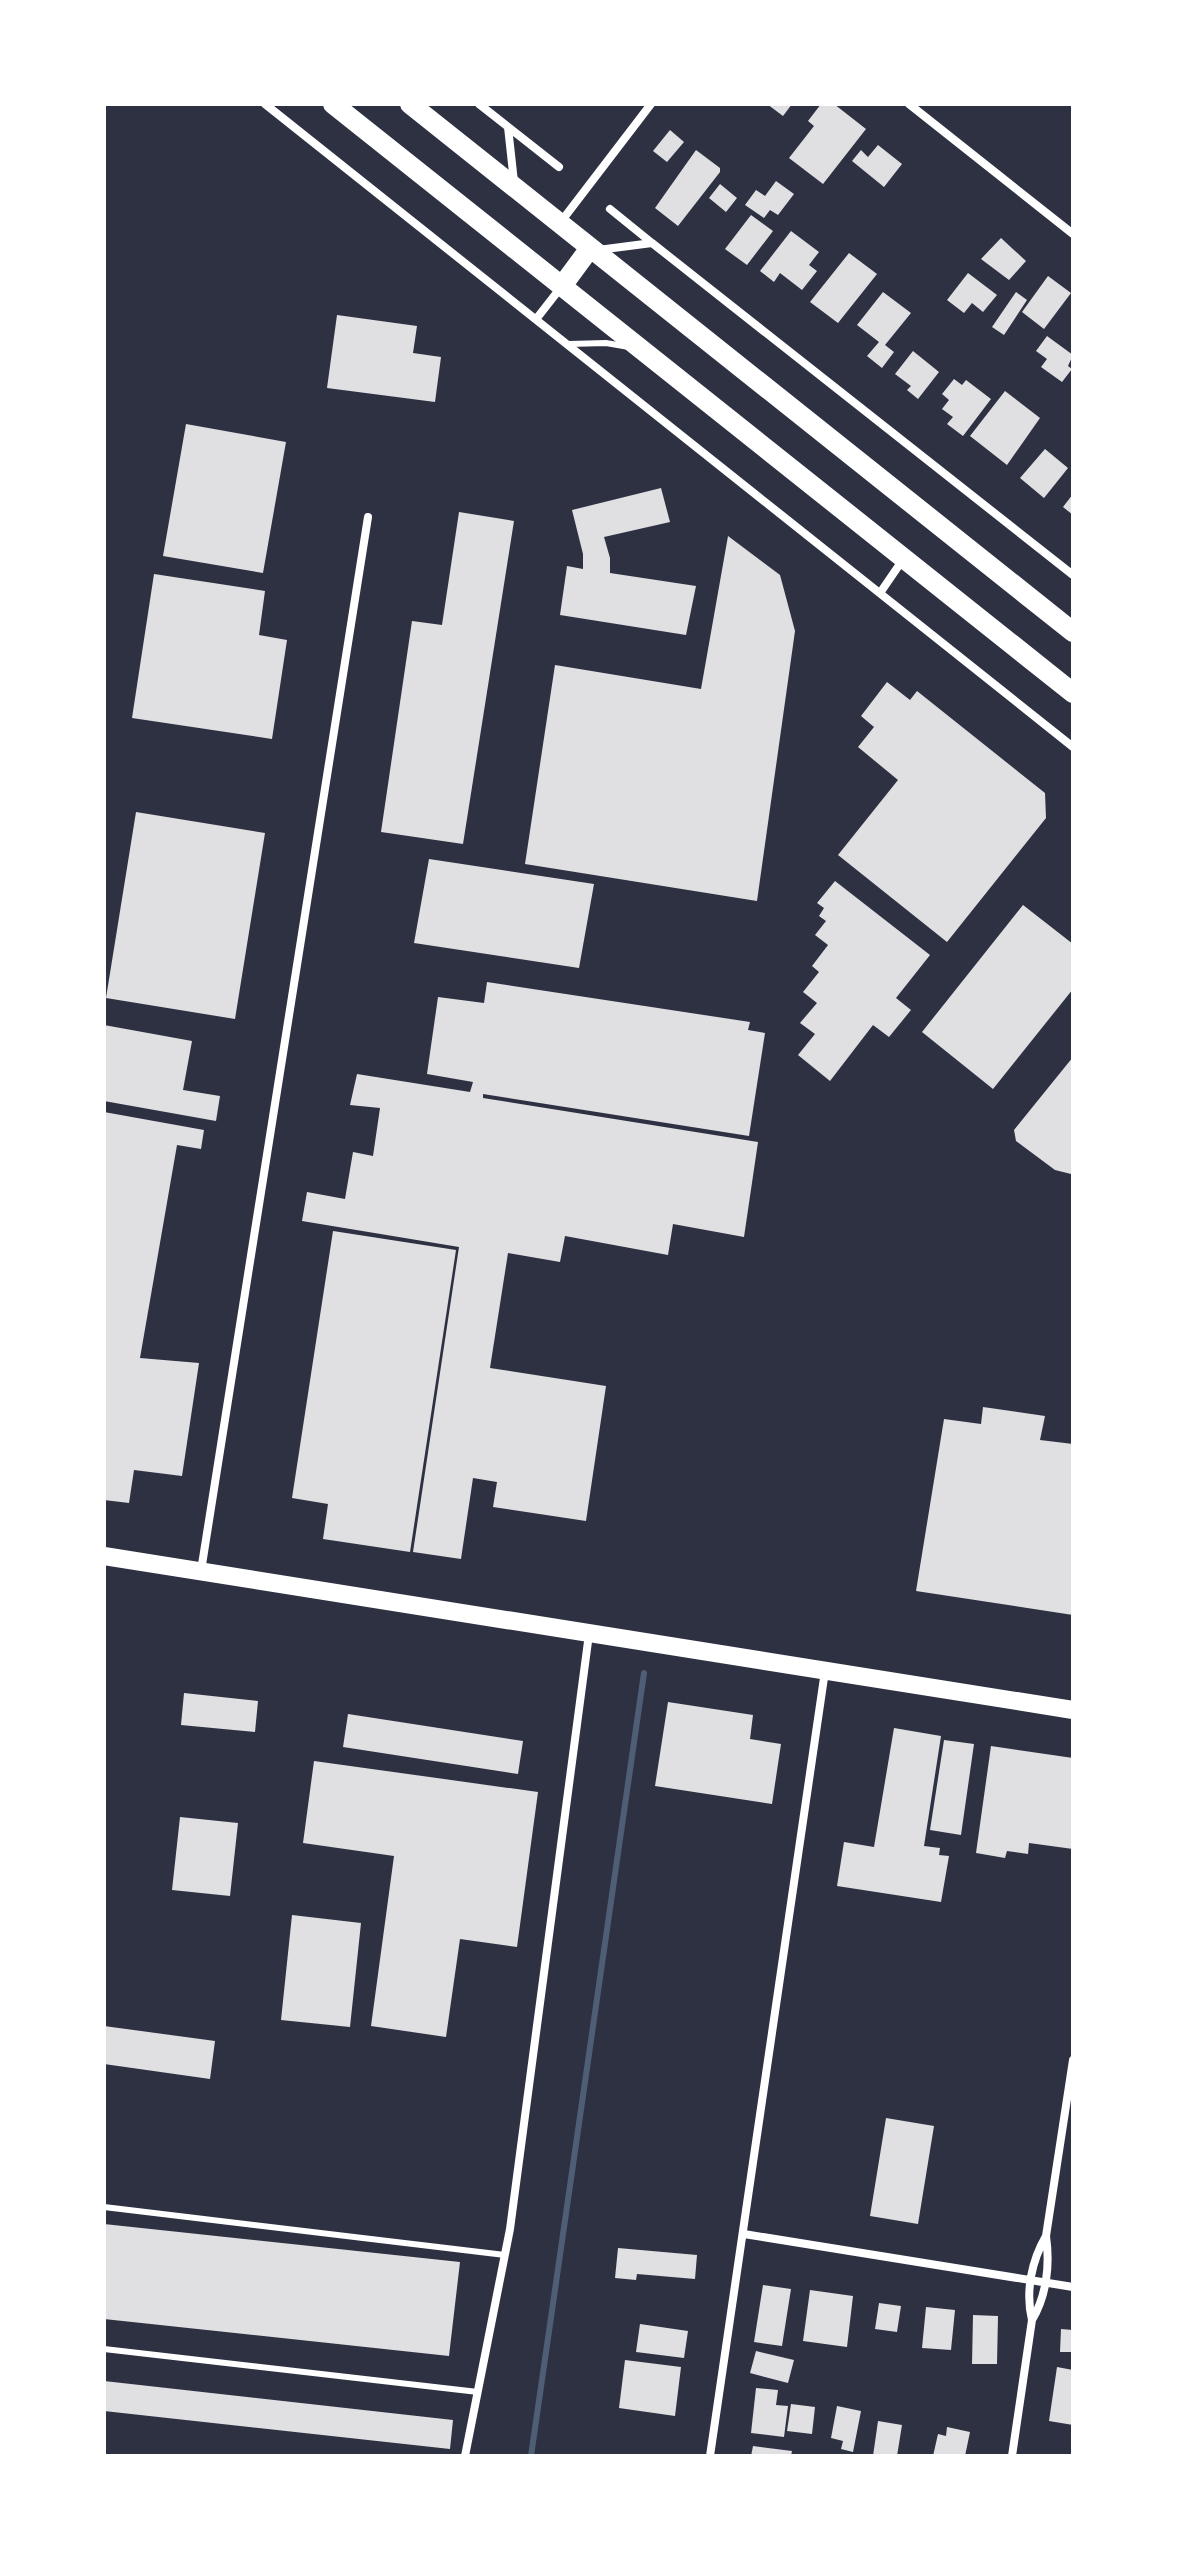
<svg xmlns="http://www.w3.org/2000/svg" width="1177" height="2560" font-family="Georgia,serif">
	<rect width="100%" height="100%" fill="#2d3142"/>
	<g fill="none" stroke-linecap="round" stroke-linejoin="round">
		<!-- stream -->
		<path stroke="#4f5d75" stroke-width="6" d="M531,2456l113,-783"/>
	</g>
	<!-- building -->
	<path fill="#e0e0e3" d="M767,104h25l-9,12z
		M821,104h13l32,25 -43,55 -34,-26 25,-32 -6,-5z
		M670,130l14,12 -17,20 -14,-11z
		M878,145l24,19 -18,23 -32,-26 9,-11 7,7z
		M696,150l24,18v4l-42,54 -23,-18z
		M776,181l18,13 -16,21 -8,-5 -6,8 -19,-13 11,-15 9,6z
		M720,184l17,14 -11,14 -17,-14z
		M751,215l22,16 -26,34 -22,-16z
		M791,231l28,21 -10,13 8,6 -15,19 -22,-17 -6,9 -14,-11z
		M1001,238l25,23 -17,19 -28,-21z
		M849,253l28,21 -39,49 -28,-21z
		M968,273l29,22 -14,17 -11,-9 -8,10 -17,-13z
		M1048,276l23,17 -27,36 -22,-17z
		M883,292l28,21 -26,32 9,7 -12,16 -15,-12 12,-14 -22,-17z
		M1016,292l11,8 -23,35 -12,-8z
		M337,315l80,11 -4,27 28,4 -6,45 -108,-14z
		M1047,336l26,19 -5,11 4,3 -10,13 -21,-15 6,-8 -11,-8z
		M913,351l26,21 -21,27 -11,-9 4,-4 -16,-12z
		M954,379l8,6 4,-5 25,19 -28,37 -16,-12 6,-7 -11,-8 7,-9 -7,-6z
		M1005,391l35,27 -33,47 -37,-29z
		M186,424l100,18 -23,131 -100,-17z
		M1045,449l23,19 -24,30 -24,-20z
		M661,488l9,34 -66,15 6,21v15l86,13 -10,49 -126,-20 7,-49 16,3v-15l-11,-44z
		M1073,494v21l-10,-8z
		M459,512l55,9 -51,323 -82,-12 31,-211 30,4z
		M728,536l52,39 15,56 -38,270 -232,-37 30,-199 146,24z
		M154,574l111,17 -6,44 28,5 -15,99 -140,-21z
		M887,682l23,18 7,-9 128,102 1,25 -99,124 -109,-87 60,-75 -40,-33 16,-20 -13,-11z
		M136,812l129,21 -30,186 -129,-21z
		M429,859l165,25 -15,84 -165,-25z
		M835,881l95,74 -34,43 15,12 -22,27 -16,-12 -43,56 -32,-26 17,-21 -15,-11 17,-20 -14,-11 16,-20 -7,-6 16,-21 -13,-10 11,-14 -7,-5 5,-8 -7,-5z
		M1023,905l50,39v45l-80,100 -71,-57z
		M487,982l263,40 -2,8 17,3 -16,103 -266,-42v4l275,44 -14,95 -71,-13 -5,31 -103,-19 -5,26 -52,-9 -18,115 116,18 -20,135 -93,-14 4,-25 -24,-4 -12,81 -48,-7 46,-305 -157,-26 5,-29 38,7 8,-47 20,4 7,-48 -30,-3 7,-31 113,18 3,-10 -46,-8 11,-77 46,6z
		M104,1025l88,16 -9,49 37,6 -4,25 -112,-20z
		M1073,1057v114l-2,3 -16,-4 -39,-29 -2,-11z
		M104,1112l100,18 -3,19 -24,-4 -37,213 59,5 -17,113 -48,-6 -5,33 -25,-3z
		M333,1231l123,19 -46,302 -87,-13 5,-35 -36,-6z
		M983,1407l62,9 -5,24 33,4v171l-157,-24 28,-172 37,5z
		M184,1693l74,8 -3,31 -74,-7z
		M668,1702l85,13 -3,24 31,5 -9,60 -117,-18z
		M348,1714l175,27 -5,33 -175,-27z
		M894,1728l47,8 -17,110 16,2 -1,7 10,1 -8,46 -104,-16 7,-44 30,5z
		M944,1740l30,4 -13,91 -31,-5z
		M991,1746l82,12v91l-44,-6 -1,11 -21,-3 -2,7 -29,-5z
		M314,1761l224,31 -21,155 -57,-8 -14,98 -75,-11 23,-170 -91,-13z
		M180,1817l58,6 -8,73 -58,-6z
		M292,1915l69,8 -11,104 -69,-7z
		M104,2026l111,15 -5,38 -106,-15z
		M886,2118l48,8 -16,98 -48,-8z
		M104,2224l356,38 -11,94 -345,-37z
		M618,2248l79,7 -2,24 -58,-5 -1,6 -21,-2z
		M763,2285l28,4 -9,57 -28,-4z
		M810,2290l43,6 -6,51 -44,-6z
		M879,2303l22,3 -4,26 -22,-3z
		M926,2307l29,3 -4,40 -29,-2z
		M973,2315l25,1 -1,48h-25z
		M640,2324l48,7 -4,27 -48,-6z
		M1061,2329l12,1v22h-13z
		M756,2351l38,9 -6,23 -38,-10z
		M625,2360l56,7 -6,49 -56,-8z
		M1057,2367l16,3v55l-24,-4z
		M104,2381l349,39 -3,29 -346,-38z
		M756,2388l22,2 -2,15 12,1 -4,31 -33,-4z
		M791,2404l24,3 -3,27 -25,-3z
		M837,2406l24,5 -8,41 -12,-3 2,-8 -12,-3z
		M878,2421l24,4 -5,31h-24z
		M947,2427l23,5 -5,24h-32l5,-22 8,2z
		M753,2446l39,5 -1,5h-40z"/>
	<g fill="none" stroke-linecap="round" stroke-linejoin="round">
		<!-- service -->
		<path stroke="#fff" stroke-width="6" d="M569,344l37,-1 23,4
			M104,2207l401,48
			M104,2349l374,43"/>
		<!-- minor -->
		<path stroke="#fff" stroke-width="8" d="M265,104l808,643
			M479,104l80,63
			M909,104l164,130
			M508,127l6,55
			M610,209l42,34
			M560,223l91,-119
			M598,250l54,-7 421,332
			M537,318l25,-32
			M880,593l24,-35
			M201,1571l167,-1054
			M744,2234l329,53
			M1032,2320c15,-25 18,-56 14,-84l27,-176
			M465,2456l45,-227 79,-595
			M710,2456l115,-785
			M1012,2456l20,-136c-7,-29 0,-60 14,-84"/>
		<!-- primary -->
		<path stroke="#fff" stroke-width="18" d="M104,1556l969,154"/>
		<!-- trunk -->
		<path stroke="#fff" stroke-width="20" d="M333,104l740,589
			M410,104l663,528
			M562,286l28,-38"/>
	</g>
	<!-- border -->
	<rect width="1177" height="2560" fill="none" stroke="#ffffff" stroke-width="212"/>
</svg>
